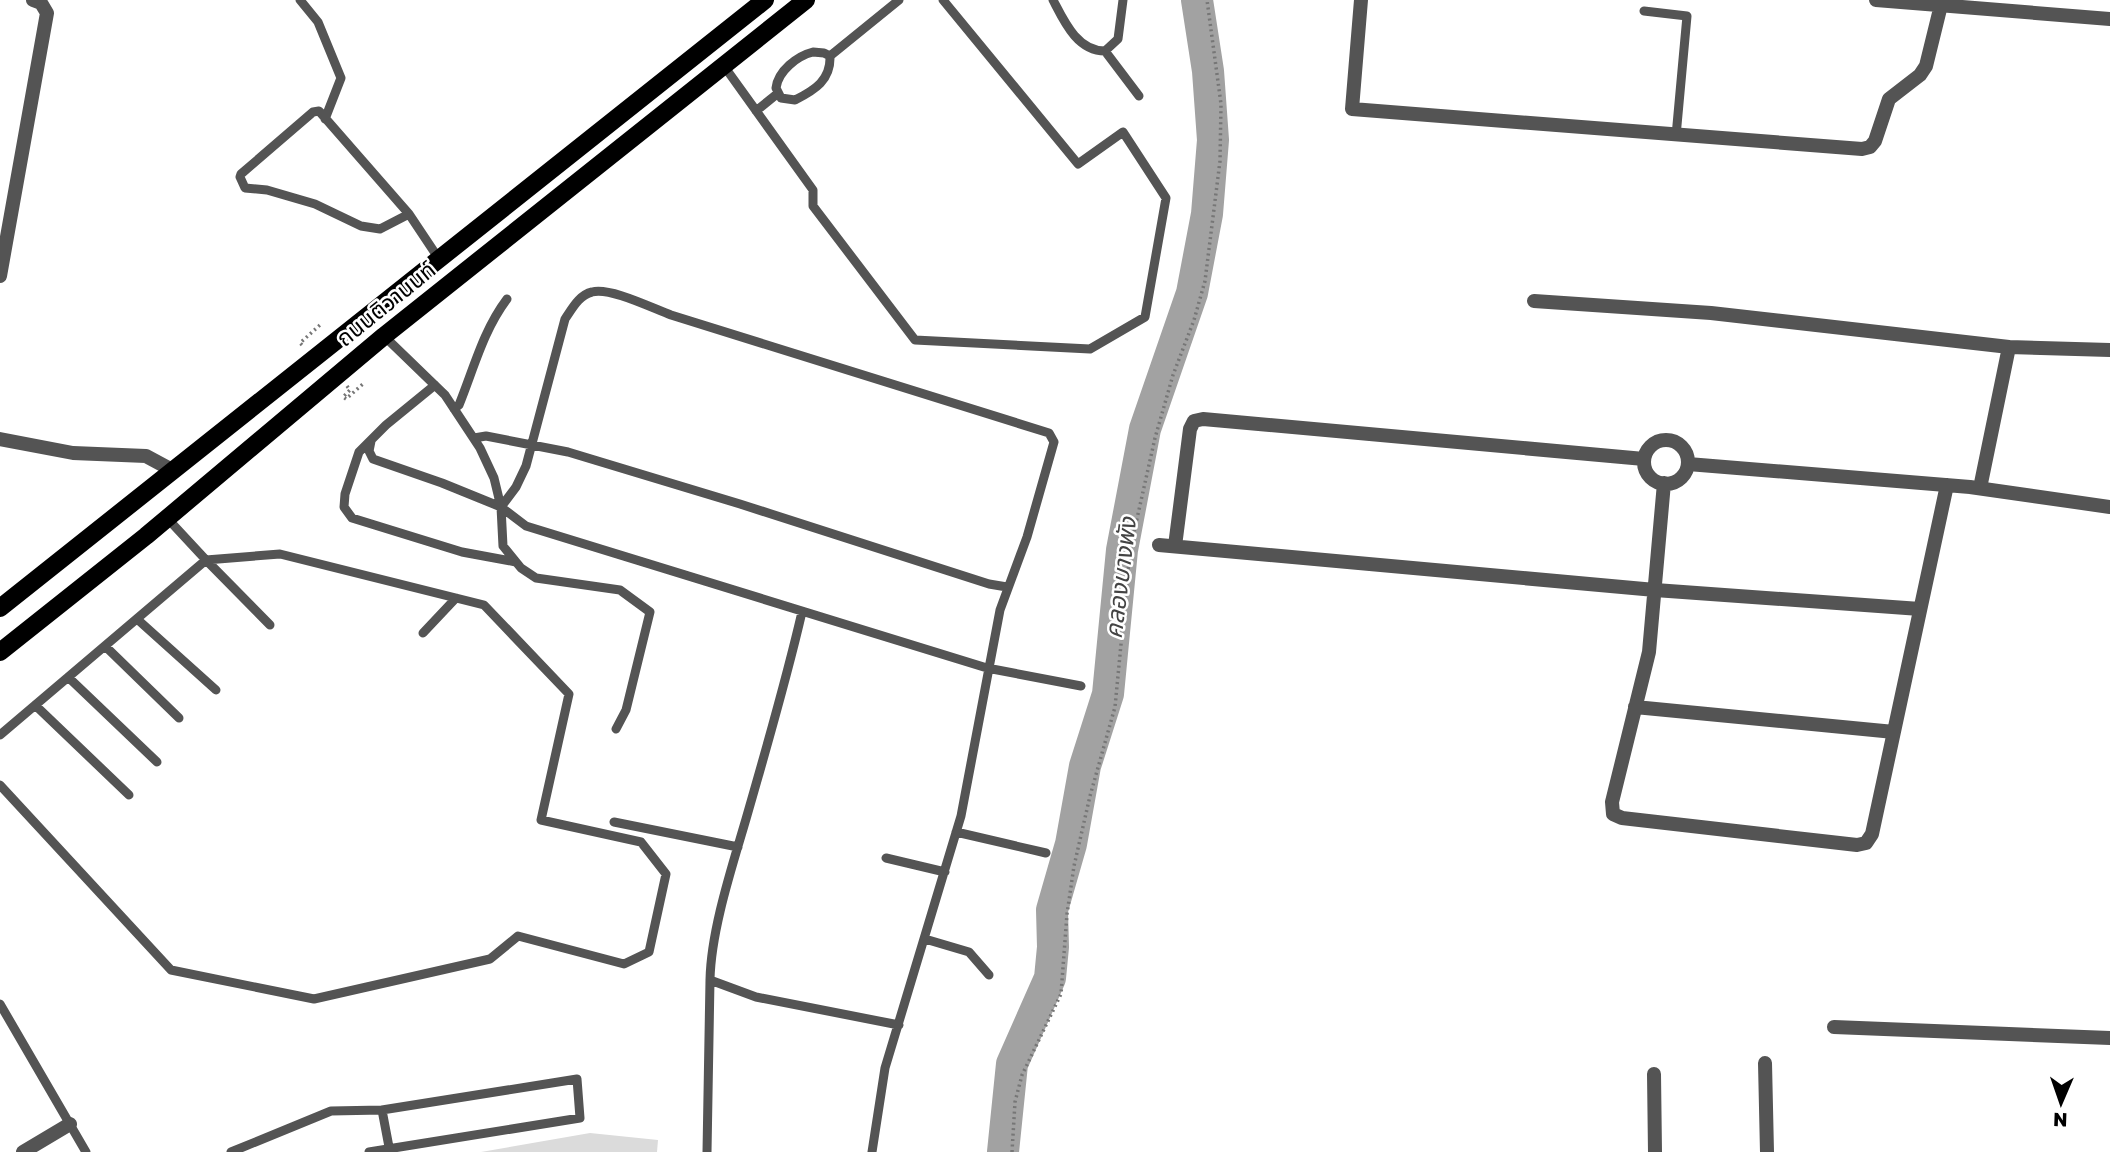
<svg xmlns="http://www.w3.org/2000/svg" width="2110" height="1152" font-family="'Golos Text','Noto Sans Thai',sans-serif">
	<rect width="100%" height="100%" fill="#fff"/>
	<!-- green -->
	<path fill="#dbdbdb" d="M590,1133l68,7 -1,12h-176z"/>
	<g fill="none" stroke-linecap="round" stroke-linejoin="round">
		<!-- river -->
		<path stroke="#a2a2a2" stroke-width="32" d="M1003,1152l9,-88 38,-86 3,-31 -1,-37 19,-66 14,-78 23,-72 14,-144 23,-121 47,-136 15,-79 6,-74 -5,-69 -11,-71"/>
		<!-- path -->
		<path stroke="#767676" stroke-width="3.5" stroke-dasharray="2 3.5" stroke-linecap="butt" d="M302,345l-2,-2 20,-18
			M347,386l3,4 -7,7 3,2 18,-16
			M1012,1152l3,-50 7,-27 39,-81 6,-80 7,-48 16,-70 25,-89 15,-157 25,-112 18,-63 21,-55 11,-39 15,-120 1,-57 -14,-104"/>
		<!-- lane -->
		<path stroke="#545454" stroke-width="9" d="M300,0l18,22 23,56 -16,41
			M1053,0c11,21 24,51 52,51l34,45
			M1644,11l43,5 -11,120
			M1105,51l13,-12 5,-39
			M813,52l11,1 6,3c1,24 -15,34 -35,44l-14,-2 -5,-10c2,-17 21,-32 37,-36z
			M830,56l69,-56
			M724,66l89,124v16l102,134 175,9 55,-32 21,-119 -43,-66 -45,32 -135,-164
			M756,111l21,-17
			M409,214l-29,15 -19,-3 -46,-22 -48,-14 -22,-2 -5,-11 1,-3 72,-62 6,-1 90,103 30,45
			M384,336l61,59 35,53 14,30 7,29 2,39 18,22 15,10 84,12 30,22 -24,98 -10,19
			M435,385l-49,40 -27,27 -14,42 -1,13 8,11 110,34 54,10
			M454,409l5,-4c15,-37 24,-74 48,-106
			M474,438l12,-2 82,16 172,52 249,80 18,3
			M371,441l-2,10 4,8 69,24 59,24 25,19 461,142 94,18
			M501,507l15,-20 10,-21 39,-147c7,-10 14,-24 27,-27 18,-5 60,16 79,23l378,118 5,9 -27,95 -27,73 -39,206 -76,252 -13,84
			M802,612c-16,69 -36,138 -56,207 -14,48 -35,111 -36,161l46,17 143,28
			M137,619l79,71
			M423,633l33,-35
			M105,646l74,72
			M68,677l89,85
			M35,705l94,90
			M0,735l206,-175 64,65
			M0,785l171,185 143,29 176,-40 28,-23 106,28 25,-12 17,-78 -25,-32 -100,-22 28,-126 -85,-89 -204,-51 -74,6 -39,-42
			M614,822l124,25
			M956,832l90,21
			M886,858l59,14
			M925,939l44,13 20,23
			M0,1004l86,148
			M382,1110l7,37
			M231,1152l100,-41 51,-1 195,-31 3,39 -211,34
			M707,1152l3,-172"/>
		<!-- street -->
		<path stroke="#545454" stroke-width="14" d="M1361,0l-9,109 510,40 8,-2 5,-6 14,-42 31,-24 6,-9 15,-61
			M1876,0l234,19
			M0,276l47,-263 -6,-10 -8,-3
			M1534,301l177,12 298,34
			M0,439l73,14 73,3 26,14
			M1644 462a22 22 0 1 1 44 0a22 22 0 1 1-44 0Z
			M1688,464l282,23 140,20
			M1664,483l-15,169 -37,150 1,12 9,4 235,27 9,-2 6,-9 75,-349
			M1980,488l29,-141 101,3
			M1159,545l496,45 265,19
			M1175,546l15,-117 4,-8 9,-2 441,40
			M1635,707l259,25
			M1834,1027l276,11
			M1765,1063l2,89
			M1654,1074l1,78
			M23,1152l47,-28"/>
		<!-- primary -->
		<path stroke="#000" stroke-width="18" d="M0,608l765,-608
			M0,652l146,-116 238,-200 422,-336"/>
	</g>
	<g text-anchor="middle" stroke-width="5" stroke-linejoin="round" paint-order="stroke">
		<!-- street labels -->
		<g font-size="23" fill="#000" stroke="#fff">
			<text transform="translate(386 304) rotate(-39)" y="8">ถนนติวานนท์</text>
		</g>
		<!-- water labels -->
		<g font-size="24" font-style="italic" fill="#434343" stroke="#fff">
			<text transform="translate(1121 578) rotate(-83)" y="8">คลองบางพัง</text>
		</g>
	</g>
	<!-- north arrow -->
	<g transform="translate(2061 1103) rotate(182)" stroke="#ffffff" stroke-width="5" paint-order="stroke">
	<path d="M0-5L12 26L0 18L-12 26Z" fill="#000000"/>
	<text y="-10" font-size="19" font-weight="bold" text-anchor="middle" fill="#000000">N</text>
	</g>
</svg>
